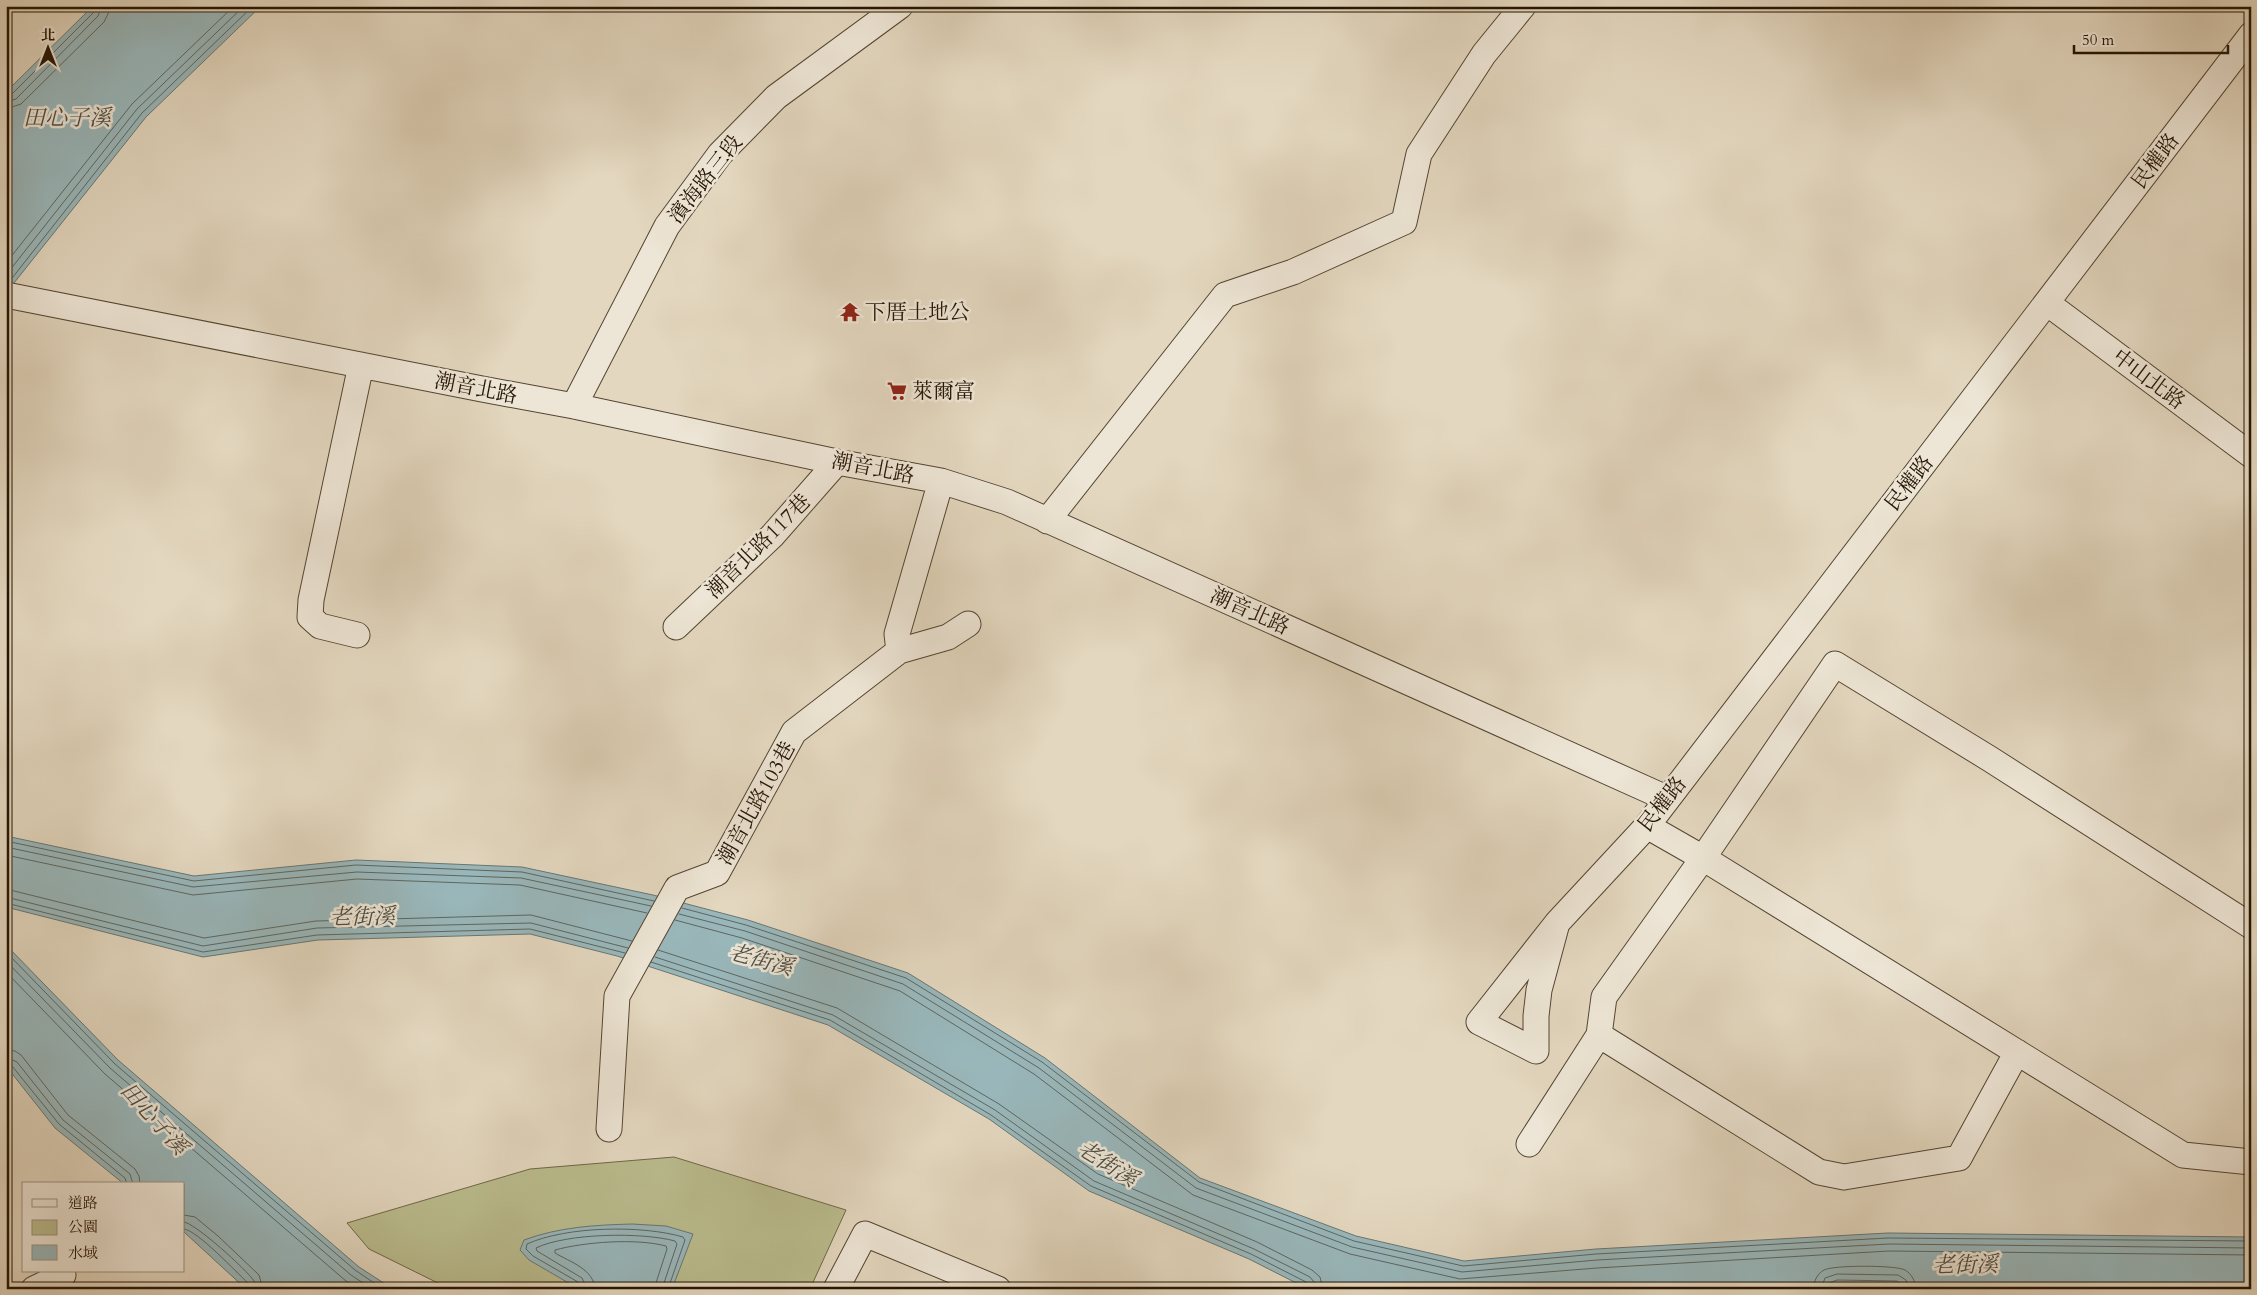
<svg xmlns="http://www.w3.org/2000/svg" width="2257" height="1295" font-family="Cardo,'Noto Serif TC',serif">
	<rect width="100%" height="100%" fill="#e3d7bf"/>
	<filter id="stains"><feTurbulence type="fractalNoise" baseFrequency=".004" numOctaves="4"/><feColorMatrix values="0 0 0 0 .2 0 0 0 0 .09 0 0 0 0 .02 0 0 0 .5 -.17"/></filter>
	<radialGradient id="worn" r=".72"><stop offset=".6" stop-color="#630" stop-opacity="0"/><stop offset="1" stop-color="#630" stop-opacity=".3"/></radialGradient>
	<!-- green -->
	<path fill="#babc8e" stroke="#6f6848" d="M674,1157l172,53 -36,79h-360l-81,-40 -22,-26 183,-54z"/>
	<!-- water -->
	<path fill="#99b7bb" stroke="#6a7671" d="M93,6h168l-115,111 -140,176v-201z
		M6,836l188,40 162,-16 166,7 131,28 95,25 160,53 137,85 155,120 156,58 108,25 132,-12 292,-16 363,4v52l-414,-4 -17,4h-512l-59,-30 -160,-68 -100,-72 -161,-94 -211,-69 -87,-22 -212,6 -115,17 -197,-50z
		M6,945l112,115 241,207 34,22h-147l-62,-57v-48h-60l-69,-56 -49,-62z
		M632,1224l34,2 27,8 -21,55h-93l-50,-29 -9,-10 4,-10c35,-13 71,-15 108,-16z"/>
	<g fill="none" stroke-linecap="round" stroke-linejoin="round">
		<!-- shore -->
		<path stroke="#5e665f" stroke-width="1" d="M6,95l6,-1 82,-82 2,-6
			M6,102l10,-3 82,-83 4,-10
			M6,109l15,-5 83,-82 4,-8 1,-8
			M6,263l126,-159 102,-98
			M6,275l131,-166 107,-103
			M9,282l133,-169 111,-107
			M6,841l188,40 162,-16 166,7 132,29
			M6,847l187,40 164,-15 164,6 130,28
			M6,855l187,40 164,-16 163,6 127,28
			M6,889l198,49 112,-17 215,-6 101,26
			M6,897l197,49 114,-18 214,-5 97,25
			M6,903l197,49 114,-17 213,-6 95,24
			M682,908l64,17 160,53 136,84 157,120 155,59 109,25 133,-12 292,-16 363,3
			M679,914l66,17 158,53 136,84 157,120 156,59 110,25 135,-12 292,-16 362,4
			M675,920l67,18 158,53 134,83 159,121 157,59 110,25 137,-11 292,-17 362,4
			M658,950l179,58 162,96 99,70 159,68 55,28 8,7 3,12
			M6,952l109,112 240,206 28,19
			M655,957l178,58 162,95 99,71 160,68 56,28 4,5 1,7
			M6,961l104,107 241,207 21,14
			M651,962l179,58 161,95 100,71 160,68 55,28 3,7
			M6,972l99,102 241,207 12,8
			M6,1050l9,1 6,4 47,60 67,54 4,7 1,8
			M6,1057l11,5 46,58 67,54 3,10
			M6,1064l6,2 47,58 66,54 2,6
			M184,1215l11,2 23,19 41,39 4,14
			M184,1222c11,1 63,48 70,59 2,3 1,4 2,8
			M184,1229c13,1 52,43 64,54l1,6
			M581,1289l-3,-7 -45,-26 -7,-7 1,-5c40,-18 115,-19 156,-7l2,3 -17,49
			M587,1289l-5,-11 -45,-27 -1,-3c31,-15 106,-16 139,-7l2,3 -15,45
			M595,1289c-1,-20 -25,-27 -40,-36v-3c29,-8 81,-12 111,-4l1,3 -13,40
			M1813,1289c1,-8 4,-15 11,-19 9,-5 72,-5 81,0 7,4 10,11 11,19
			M1821,1289l4,-11 12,-4 61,1 8,5 2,9
			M1827,1289l2,-6 8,-3 60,1 4,3 1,5"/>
		<defs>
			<path id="minor" d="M6,295l476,94 92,17 263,56 104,19 66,21 659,296
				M2047,303l204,152
				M574,406l93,-180 53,-72 56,-57 124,-91
				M1047,521l178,-226 68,-23 111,-50 15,-68 65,-100 39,-48
				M676,627l96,-91 65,-74
				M357,635l-37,-9 -10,-9 1,-17 50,-235
				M899,651l-2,-17 44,-153
				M1647,826l56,32 480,297 68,7
				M1557,923l-18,67 -3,26v35l-57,-29 78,-99 90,-97 604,-791
				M1599,1035l220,137 25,5 115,-19 58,-106
				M609,1129l8,-133 60,-108 40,-15 77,-141 105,-81 49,-14 20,-13
				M1529,1144l70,-109 5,-38 99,-139 132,-194 155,95 261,167
				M34,1289l29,-14
				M836,1289l29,-55 133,55"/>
		</defs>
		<!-- minor casing -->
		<use href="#minor" stroke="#544532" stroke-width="27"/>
		<!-- minor -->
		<use href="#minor" stroke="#ede5d5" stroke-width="25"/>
	</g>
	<!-- icons -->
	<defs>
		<symbol id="temple-bare" viewBox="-9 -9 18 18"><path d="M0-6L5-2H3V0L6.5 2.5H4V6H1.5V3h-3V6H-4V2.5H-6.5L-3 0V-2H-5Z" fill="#8f2418" stroke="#ede5d5" stroke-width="2.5" paint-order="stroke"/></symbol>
		<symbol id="supermarket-bare" viewBox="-9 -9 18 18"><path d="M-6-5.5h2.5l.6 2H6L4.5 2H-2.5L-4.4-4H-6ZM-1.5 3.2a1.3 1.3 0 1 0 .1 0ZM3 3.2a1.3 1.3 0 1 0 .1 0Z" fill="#8f2418" stroke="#ede5d5" stroke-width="2.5" paint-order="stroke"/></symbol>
	</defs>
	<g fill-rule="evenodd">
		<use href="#temple-bare" x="836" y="298" width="28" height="28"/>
		<use href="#supermarket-bare" x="883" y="377" width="28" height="28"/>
	</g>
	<g text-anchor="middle" stroke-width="5" stroke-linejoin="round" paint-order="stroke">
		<!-- street labels -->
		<g font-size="21" fill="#241403" stroke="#ede5d5">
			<text transform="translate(2155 161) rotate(-53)" y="7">民權路</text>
			<text transform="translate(705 179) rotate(-52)" y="7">濱海路三段</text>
			<text transform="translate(2149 379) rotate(37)" y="7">中山北路</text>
			<text transform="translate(476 388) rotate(11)" y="7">潮音北路</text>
			<text transform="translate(873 468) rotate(11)" y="7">潮音北路</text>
			<text transform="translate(1909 483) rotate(-52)" y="7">民權路</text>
			<text transform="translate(758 546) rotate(-45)" y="7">潮音北路117巷</text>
			<text transform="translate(1250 611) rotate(24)" y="7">潮音北路</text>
			<text transform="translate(756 803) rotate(-61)" y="7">潮音北路103巷</text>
			<text transform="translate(1662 804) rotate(-52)" y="7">民權路</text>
		</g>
		<!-- poi labels -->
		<g font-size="21" fill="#241403" stroke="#ede5d5" text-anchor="start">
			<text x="865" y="319">下厝土地公</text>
			<text x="912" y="398">萊爾富</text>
		</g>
		<!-- water labels -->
		<g font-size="22" font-style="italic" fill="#4d4d43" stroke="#ede5d5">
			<text x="67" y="125">田心子溪</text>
			<text transform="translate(362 916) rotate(-1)" y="8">老街溪</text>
			<text transform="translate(761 959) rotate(15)" y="8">老街溪</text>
			<text transform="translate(155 1118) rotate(48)" y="8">田心子溪</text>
			<text transform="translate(1108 1163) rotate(32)" y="8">老街溪</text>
			<text transform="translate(1965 1264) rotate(-1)" y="8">老街溪</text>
		</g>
	</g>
	<!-- margin -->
	<rect width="2257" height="1295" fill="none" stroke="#e3d7bf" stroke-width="25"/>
	<rect x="8" y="8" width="2242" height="1280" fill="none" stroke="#241403" stroke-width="2.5"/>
	<rect x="12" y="12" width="2232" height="1270" fill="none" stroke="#241403"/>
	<!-- legend -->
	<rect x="22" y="1182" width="162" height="90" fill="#ede5d5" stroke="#9d9181"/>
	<rect x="32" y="1199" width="25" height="8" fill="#ede5d5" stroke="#9d9181"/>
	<text x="68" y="1208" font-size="15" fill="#241403">道路</text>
	<rect x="32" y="1220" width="25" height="15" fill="#babc8e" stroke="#9d9181"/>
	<text x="68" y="1232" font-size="15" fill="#241403">公園</text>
	<rect x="32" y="1245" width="25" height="15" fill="#99b7bb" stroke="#9d9181"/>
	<text x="68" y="1258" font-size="15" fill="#241403">水域</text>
	<!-- north arrow -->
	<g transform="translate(48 48)" stroke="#ede5d5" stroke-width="4" paint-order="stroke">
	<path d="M0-4L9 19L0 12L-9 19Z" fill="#241403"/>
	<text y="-8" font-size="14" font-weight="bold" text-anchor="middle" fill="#241403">北</text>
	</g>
	<!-- scale -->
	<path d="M2074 45v8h154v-8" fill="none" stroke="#241403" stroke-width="2.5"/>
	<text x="2082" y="45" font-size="15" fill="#241403" stroke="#ede5d5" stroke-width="4" paint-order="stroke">50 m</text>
	<rect width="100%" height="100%" filter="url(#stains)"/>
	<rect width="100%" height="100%" fill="url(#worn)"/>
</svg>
